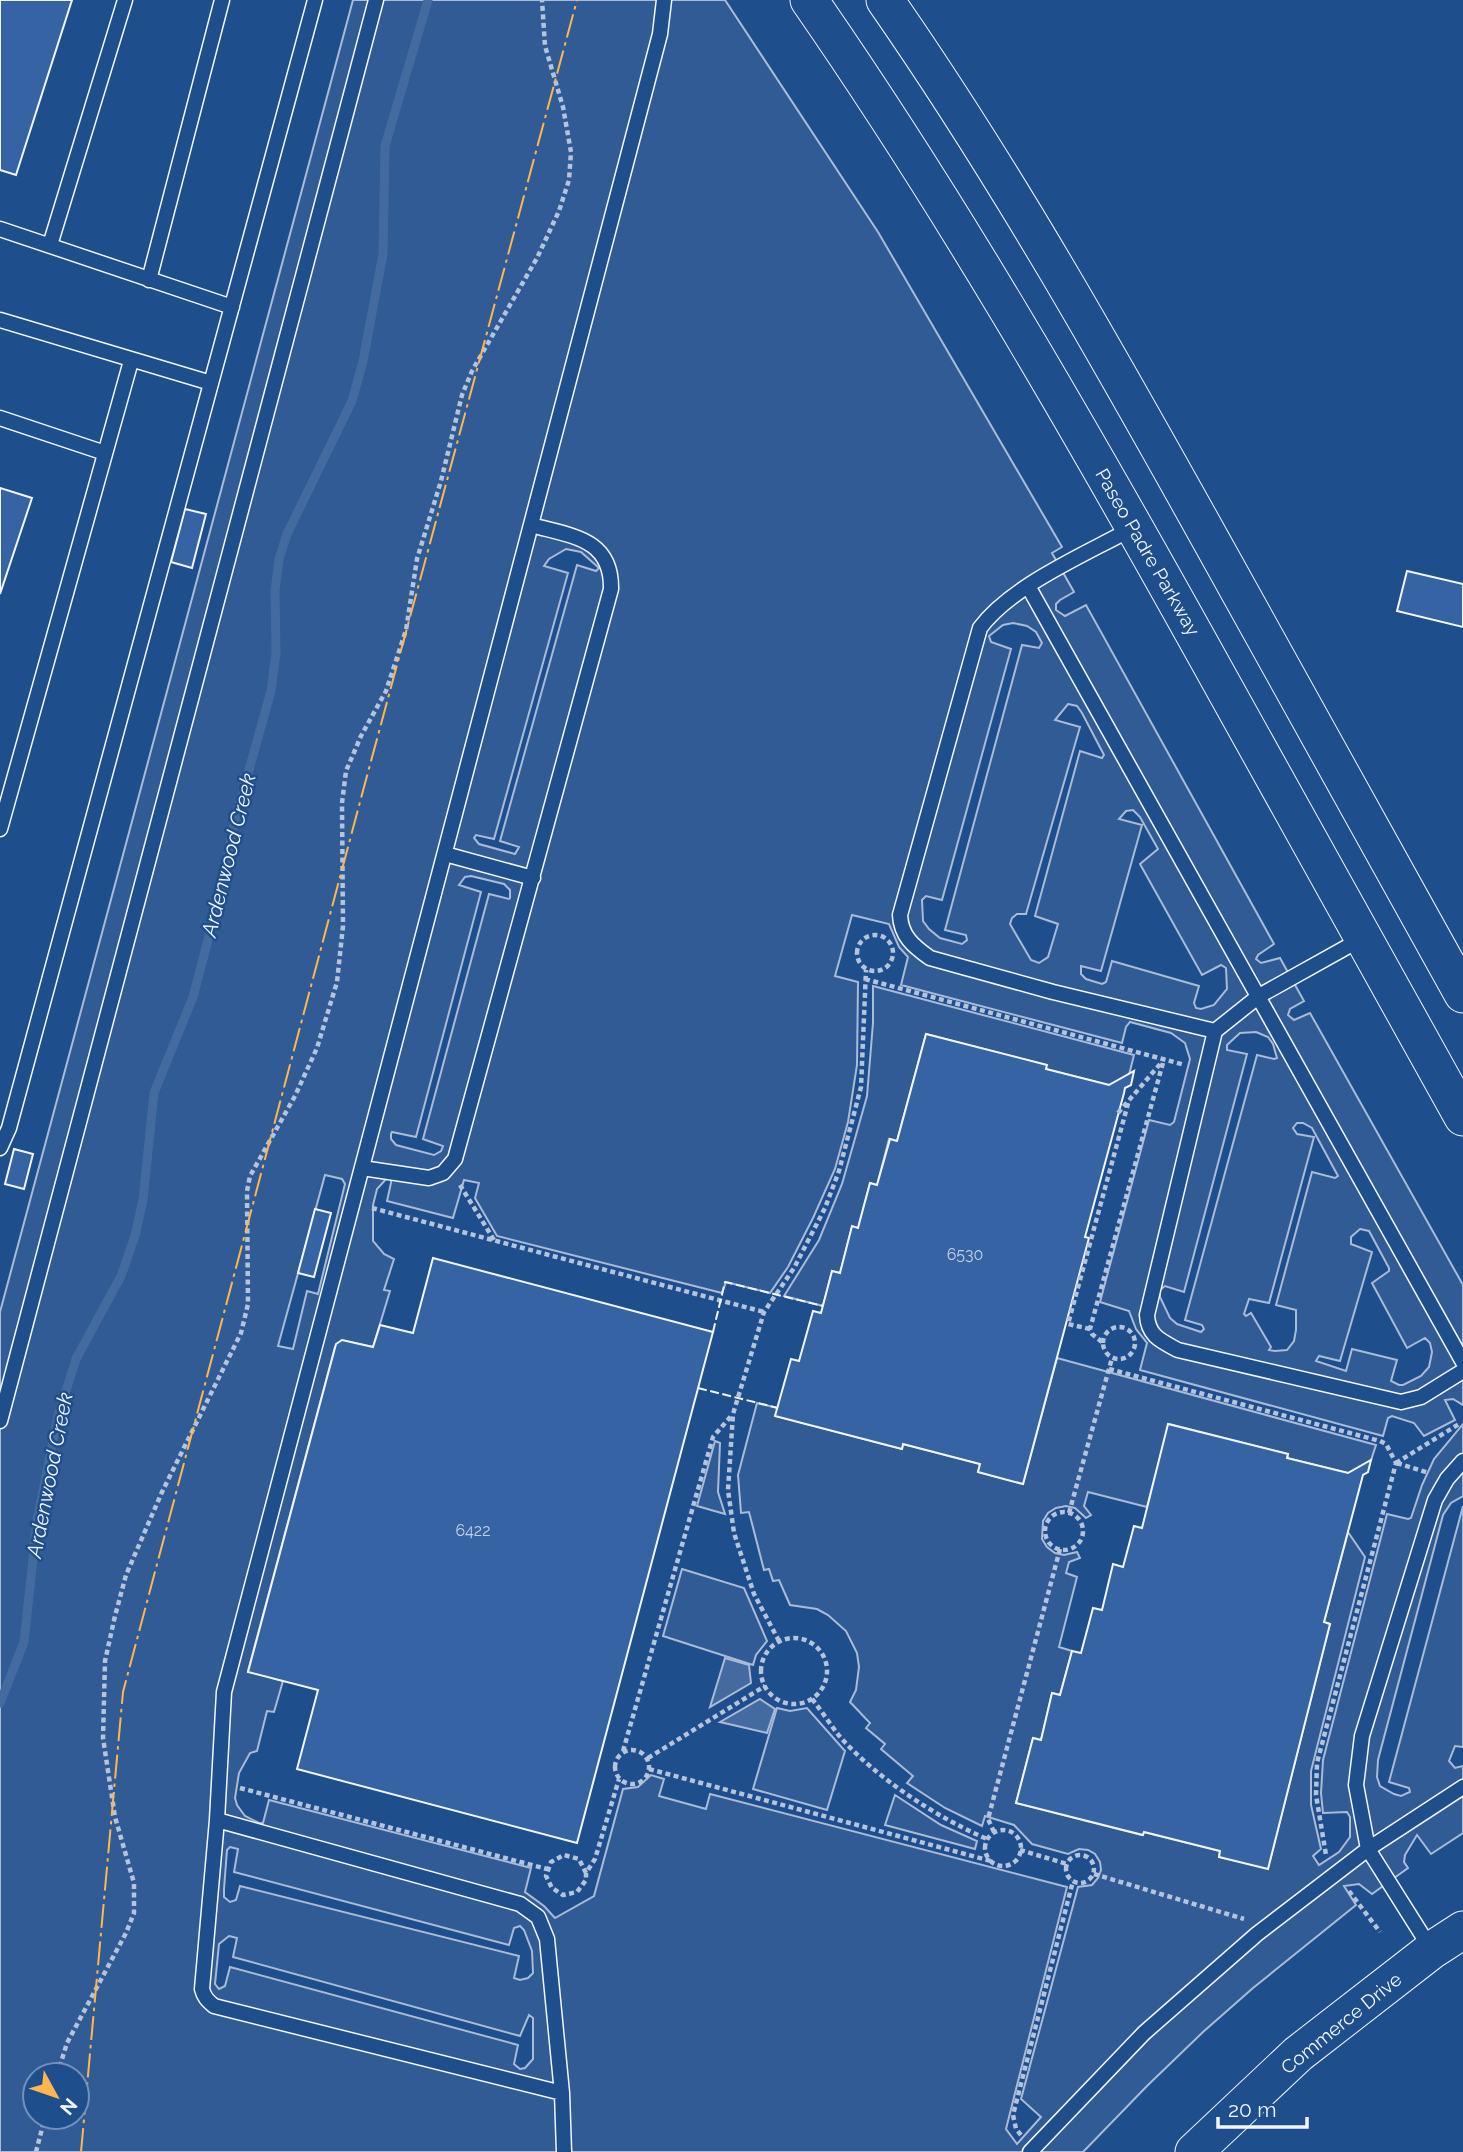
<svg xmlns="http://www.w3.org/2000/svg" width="1463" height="2152" font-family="Raleway,sans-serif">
	<rect width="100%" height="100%" fill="#1f4e8c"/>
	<!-- built -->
	<path fill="#305b95" stroke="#a8bbd7" stroke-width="2" fill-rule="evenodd" d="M353,0h372l153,232 184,315 -10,6 22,39 -14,8 -4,4v6l9,6 21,-11 188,339 -16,11 -2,4 5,4 19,-5 24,43 -14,8 -2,6 6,5 16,-7 153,272v120l-10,-6 -8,1 10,20 -31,16 -10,-13 -22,-7 -4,2 -5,18 -243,-66 7,-27 -11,-14 -7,-18 -29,-9 49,-182 21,5 4,-3 16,-63 -5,-16 -14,-10 -41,-11 -4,5 -4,16 -221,-58 7,-28 -9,-10 -10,-23 -37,-9 -17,61 23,6 -1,83 -9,57 -13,47 -22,49 -25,49 -18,26 -44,-11 -4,11 -225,-57 -22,-38 4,-15 -15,-3 -11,38 -66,-17 4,-18v-4l-4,-1 -10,11 -4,16v36l11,13 10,5 -10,31 6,1 -17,56 -31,-7 -7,7 -87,324 35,10 -9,31 -7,-1 -10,40 -7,2 -11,20 -4,25 2,7 8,11 14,7h4l6,-23 262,68 -6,24 19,14 11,12 39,-22 29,-107 15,-2 13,-12 13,4 -5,17 47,13 4,-15 357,93 -61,242 11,15 24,-27 -20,-18 57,-212 14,-2 6,-7 3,-8 -1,-8 -5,-8 -7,-4 -9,-1 -11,5 -36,-10 -18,-19 -29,-9 -3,10 -37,-18 -38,-25 6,-7 -32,-27 4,-5 -19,-16 4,-5 -20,-21 6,-12 3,-23 -2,-14 -11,-22 -18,-16 -11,-6 -27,-4 -11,-25 -6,1 -4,-12 -5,1 -15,-58 -8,1 -3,-38 19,-72 21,5 -2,8 126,33 1,-5 77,20 -2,8 45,12 34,-126 319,87 -5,15 -23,13 -61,-15 1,-4 -119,-30 -22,83 -59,-15 -4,14 7,9 -5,3 -11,-10 -9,-2 -10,2 -8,5 -5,8 -1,18 5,8 8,6 9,2 13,-3 3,6 -11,4 -3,11 11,4 -18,70 13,4 -12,44 -8,-2 -11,47 -8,-2 -17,65 126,32 2,-3 76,19 -1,6 49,11 62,-244 -6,-2 24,-90 17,25 -54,214v34l10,44 -8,7 6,9 20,-13 11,-15v-20l-3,-5 -24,1 -2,-20 2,-33 64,-246 21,5 3,-1 11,-33 12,-26 29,-35v72l-12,7 -8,12 -65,245 -1,17 3,9 14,8 7,2 9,-4 -1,-4 -20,-6 74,-276v241l-8,-1 -6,15 6,7 8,-2v67l-32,21 -14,-19 -12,20 -1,7 4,6 -36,26 -13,-10 -15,2 12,19 -103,83 -50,44 -56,54 -64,66h-1083v-840zM566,549l15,3 18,16 -3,3 -19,-6 -77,276 19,6 -4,7 -36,-10 -5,-6 2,-3 18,4 74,-266 -24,-7 5,-7zM1013,623l14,3 9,6 6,11 -3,5 -17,-3 -77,285 21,5 1,5 -5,4 -22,-6 -11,-9 -6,-8 -1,-21 4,-4 16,4 69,-251 -20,-7 -2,-6 14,-11zM1068,704l9,2 5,7 22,42 -2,3 -22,-7 -45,165 23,8 -10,33 -9,6 -8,-3 -21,-36 2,-6 5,-4h9l54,-187 -25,-7zM1133,810l7,7 18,32 -18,15 62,111 19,-10 5,3 1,21 -13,16 -13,4 -5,-1 -2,-5 5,-17 -87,-25 -6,21 -4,2 -16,-5 -5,-5v-8l20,5 41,-146 -23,-6 7,-8zM471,876l33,8 6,6v8l-1,1 -20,-5 -66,245 20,7 -2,5 -7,4 -38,-10 -5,-6v-5l1,-2 24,5 65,-245 -22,-7 6,-8zM1256,1032l12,5 5,7 4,14 -3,1 -17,-4 -72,265 17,5 2,4 -3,3 -24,-8 -7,-6 -10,-21v-7l5,-4 19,6 63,-238 -20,-4v-5l13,-12zM1297,1123h6l9,5 26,48 -3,2 -23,-6 -36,133 20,5v20l-2,11 -7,9 -12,1 -6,-1 2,-3 -20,-34 -5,3 -2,-2 5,-15 20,4 45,-166 -17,-3 -4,-6zM325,1175l17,4 3,5 -27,110 -11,-3 -14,58 -15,-3zM1360,1229l9,2 20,37v3l-17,12 35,65 18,-10 5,5 2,9 -3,15 -8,9 -18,9h-4l-8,-4 6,-21 -45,-11 -6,22 -30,-10 3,-5 21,5 32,-109 -21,-8v-7zM230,1847l8,2 -4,23 275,73 5,-17 6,-2 4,4 8,21 1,22 -5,5 -8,2 -6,-2 5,-22 -279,-70 -4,14 -6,2 -6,-5v-8l3,-39zM229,1936l8,2 -4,19 287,79 9,-21 4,3v41l-8,9 -5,1 -6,-5 4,-19 -288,-78 -5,19 -6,3 -4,-5 4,-40zM35,2075h42v42h-42z
		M873,986l261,69 -5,20 -20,10 -63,-16v-4l-120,-31 -29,107 -8,-2 -12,46 -7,-2 -12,45 -6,-1 -12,46 -8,-2 -9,35 -39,-10 35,-56 23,-56 12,-42 13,-46 6,-73z
		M715,1441l5,2 -2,49 7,22 -28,-8z
		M682,1569l62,19 23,53 -11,14 -3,10 -90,-29z
		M777,1708l13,3 17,-3 38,43 -18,59 -74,-21z
		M895,1795l46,30 36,16 -2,8 -90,-24z"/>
	<!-- water -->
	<path fill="#446ba0" stroke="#a8bbd7" stroke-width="2" d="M725,1658l24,7 2,18 -41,24z
		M760,1699l15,10 -8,24 -47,-11z"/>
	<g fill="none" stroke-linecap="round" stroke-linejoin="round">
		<!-- stream -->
		<path stroke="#446ba0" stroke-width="9" d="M0,1703l24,-61 13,-121 21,-105 18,-57 45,-83 14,-40 8,-36 11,-107 39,-96 25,-95 17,-82 36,-129 5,-38 -1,-62 4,-32 8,-25 65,-133 11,-40 20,-107 2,-108 43,-146"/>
	</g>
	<!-- building -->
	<path fill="#3563a3" stroke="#f2f6ff" stroke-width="2" d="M0,0h72l-56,175 -16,-5z
		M0,488l32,10 -32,96z
		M185,509l21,5 -14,54 -21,-6z
		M1407,571l56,13v43l-66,-16z
		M926,1034l121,31 -1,4 63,16 25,-14 -3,14 -6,3 -1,5 -39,144 4,1 -66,246 -45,-12 2,-8 -77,-20 -1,5 -127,-33 16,-57 8,2 14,-50 8,2 11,-42 8,2 12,-47 6,2 12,-45 7,2 13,-46 7,2z
		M14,1149l19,5 -9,35 -19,-5z
		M315,1209l16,4 -17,64 -16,-4z
		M433,1258l280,74 -136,511 -280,-74 21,-79 -70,-18 88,-328 6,-4 31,7 7,-22 33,8z
		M1168,1424l120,30 -1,4 61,15 23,-13 -3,12 -5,3 -39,147 6,2 -62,245 -49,-12 1,-6 -76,-19 -1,3 -127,-32 17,-65 8,2 11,-47 8,2 12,-44 9,2 12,-45 9,2 11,-46 10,3 11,-41 8,2z"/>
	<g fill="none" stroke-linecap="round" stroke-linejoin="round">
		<defs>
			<path id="lane" d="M0,229l232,78
				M50,245l75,-245
				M149,280l73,-280
				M0,320l211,63
				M0,418l105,35
				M1133,528c-47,26 -121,57 -153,100l-80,287c1,21 13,31 30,43l123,34 162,39
				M1028,586l435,776
				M0,829l131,-468
				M445,854l88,24
				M1363,938l-104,58 -44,35 -68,284c1,21 14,26 31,35l223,52 20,-5 42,-26
				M0,1148l9,-20 306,-1128
				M362,1168l67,10 14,-5 12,-14 156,-570c1,-51 -40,-53 -80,-64
				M0,1421l376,-1421
				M217,1820l-15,169c2,8 5,11 12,17l348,87
				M1431,1949l-63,-100 -12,-64 6,-49 73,-236 12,-21 16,-18
				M564,2152l-2,-59 -15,-154 -9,-22 -18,-13 -303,-84 7,-128 436,-1658 4,-34
				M1030,2152l114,-119 113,-99 111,-85 95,-62"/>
			<path id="secondary" d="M809,0c142,205 267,422 388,639 89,159 178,318 266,478
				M885,0c121,174 225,359 328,544 83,150 167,300 250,450
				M1194,2152l104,-98 134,-104 31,-20"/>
		</defs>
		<!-- lane casing -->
		<use href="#lane" stroke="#f2f6ff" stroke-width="17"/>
		<!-- secondary casing -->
		<use href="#secondary" stroke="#f2f6ff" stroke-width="39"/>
		<!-- path -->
		<path stroke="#b3c4dc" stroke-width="4.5" stroke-dasharray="5 3.5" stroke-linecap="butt" d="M857 953a18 18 0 1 1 36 0a18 18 0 1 1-36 0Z
			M865,979l320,86
			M1118,1113l43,-50
			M460,1185l34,55
			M372,1208l392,104
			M1103 1343a16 16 0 1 1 32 0a16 16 0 1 1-32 0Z
			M1090,1329l-22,-5 61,-224
			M1102,1342l-10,-8 -2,-5 74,-270
			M1109,1369l271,72 6,3 10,19 -79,300 -1,32 10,60
			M1396,1463l63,-39
			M1397,1463l32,10
			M1045 1531a19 19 0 1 1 38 0a19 19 0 1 1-38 0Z
			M1069,1513l43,-155
			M761 1671a33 33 0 1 1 66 0a33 33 0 1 1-66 0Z
			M779,1641l-25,-47 -20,-61 -6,-43 5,-76 31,-102 30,-44 31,-60 14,-37 22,-84 5,-117
			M812,1699c10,12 19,27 29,39 37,41 95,79 146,101
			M615 1767a17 17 0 1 1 34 0a17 17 0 1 1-34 0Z
			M623,1751l90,-314 19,-22
			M648,1758l117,-72
			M649,1769l342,92
			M240,1788l307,81
			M985 1848a18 18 0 1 1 36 0a18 18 0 1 1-36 0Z
			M994,1832l-6,-13 72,-270
			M1020,1850l47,14
			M1066 1869a14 14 0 1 1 28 0a14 14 0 1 1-28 0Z
			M586,1873l-7,-14 -15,-4 -13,7 -5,14 6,12 11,7 14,-3 9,-12v-7l9,-14 24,-80
			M1094,1874l150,45
			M1349,1891l31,41
			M57,2075l10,-32 59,-110 8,-20v-30l-19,-66 -12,-79 2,-77 10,-45 11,-41 36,-83 79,-159 7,-29 -1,-113 3,-15 45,-80 22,-48 20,-66 6,-56 -1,-123 4,-32 15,-35 25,-45 20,-61 11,-71 24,-78 21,-86 10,-24 65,-113 22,-47 10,-31 2,-28 -8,-45 -18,-61 -3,-46
			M1021,2135l-5,-6 -3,-14 60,-234
			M36,2152l9,-35"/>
		<!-- lane -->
		<use href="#lane" stroke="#1f4e8c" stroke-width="14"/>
		<!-- secondary -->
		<use href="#secondary" stroke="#1f4e8c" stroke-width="37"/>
		<!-- fence -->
		<path stroke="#f2f6ff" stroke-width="2" stroke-dasharray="9 3.5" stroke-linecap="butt" d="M713,1332l12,-50 98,24
			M698,1388l80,20"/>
		<!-- power -->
		<path stroke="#ffb74d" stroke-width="2" stroke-dasharray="24 5 3.5 5" stroke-linecap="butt" d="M81,2152l42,-460 241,-905 213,-787"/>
	</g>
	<g text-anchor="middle" stroke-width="5" stroke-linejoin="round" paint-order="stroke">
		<!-- number labels -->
		<g font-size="16" fill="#c3d1e8">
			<text x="965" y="1260">6530</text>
			<text x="473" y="1536">6422</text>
		</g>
		<!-- street labels -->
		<g font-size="19" fill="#f2f6ff" stroke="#1f4e8c">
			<text transform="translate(1148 552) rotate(60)" y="7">Paseo Padre Parkway</text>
			<text transform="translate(1341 2023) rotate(-39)" y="7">Commerce Drive</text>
		</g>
		<!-- water labels -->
		<g font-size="21" font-style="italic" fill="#f2f6ff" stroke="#1f4e8c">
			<text transform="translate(229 855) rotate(-76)" y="7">Ardenwood Creek</text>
			<text transform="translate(50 1475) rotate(-79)" y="7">Ardenwood Creek</text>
		</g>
	</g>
	<!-- north arrow -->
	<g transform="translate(56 2096) rotate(130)"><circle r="33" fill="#1f4e8c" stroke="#7391ba" stroke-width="2"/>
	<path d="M0-5L12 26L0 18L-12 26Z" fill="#ffb74d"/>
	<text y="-10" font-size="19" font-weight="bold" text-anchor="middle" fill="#f2f6ff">N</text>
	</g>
	<!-- scale -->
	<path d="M1218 2117v10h89v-10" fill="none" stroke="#f2f6ff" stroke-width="3.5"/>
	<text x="1228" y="2117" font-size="21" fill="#f2f6ff" stroke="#1f4e8c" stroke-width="5" paint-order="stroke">20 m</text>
</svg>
